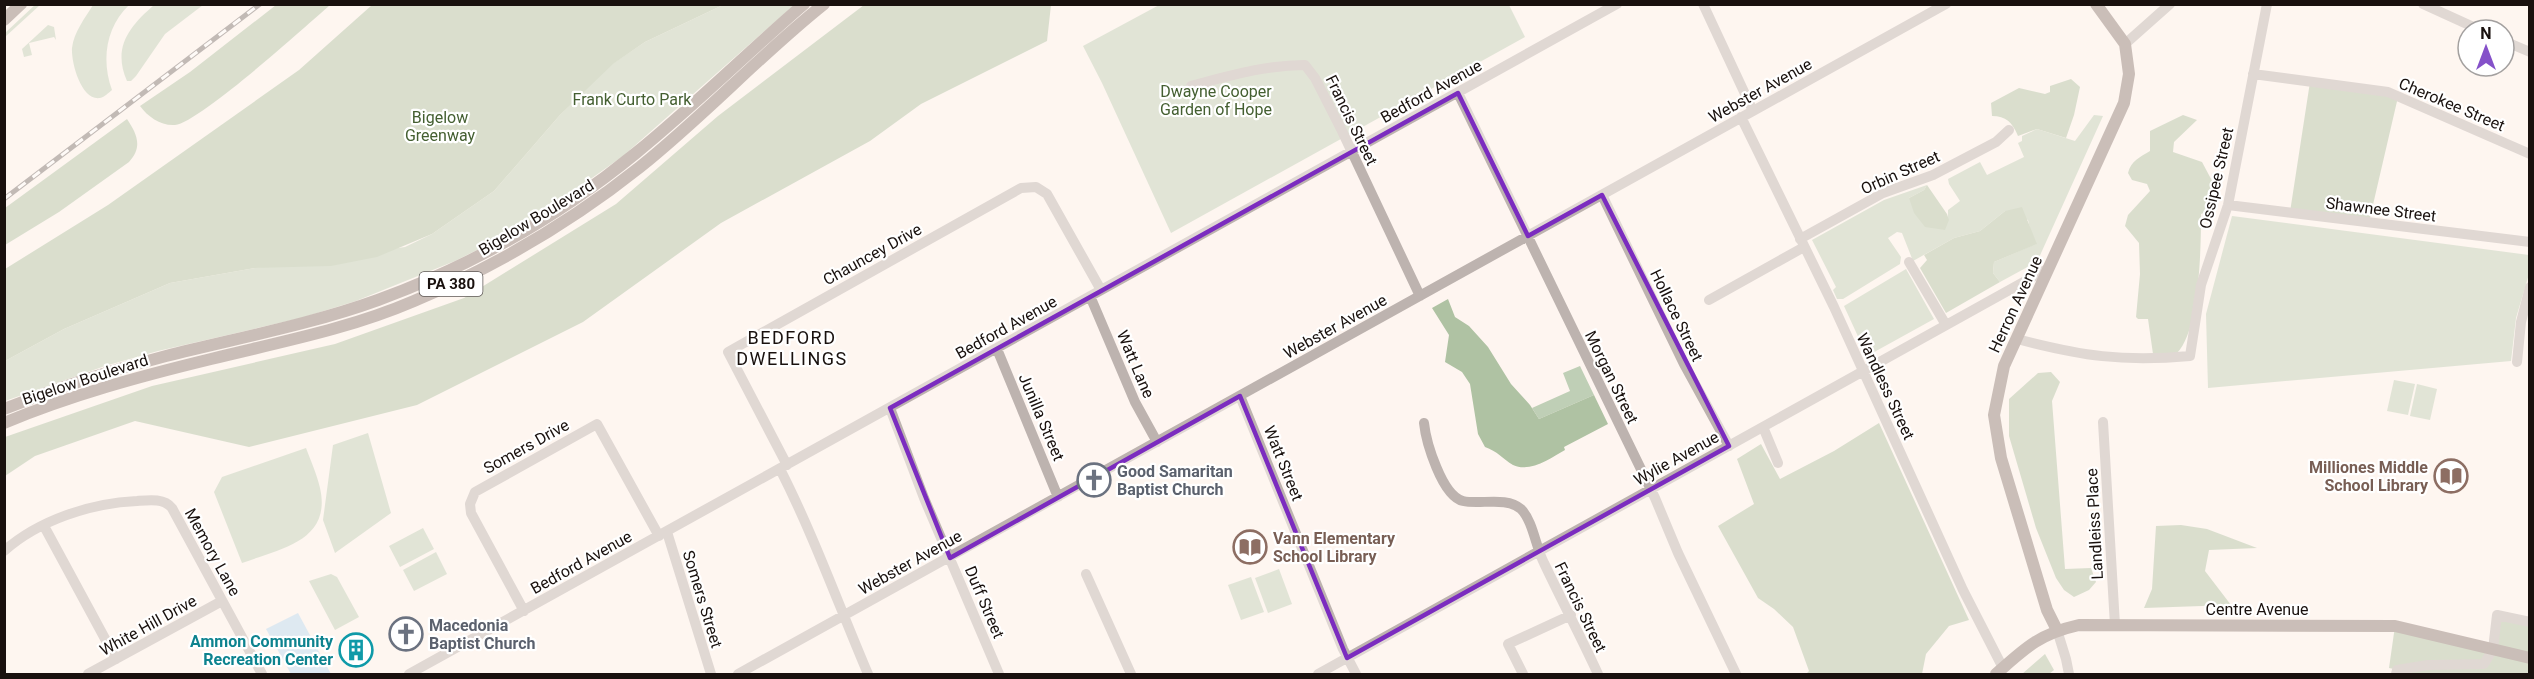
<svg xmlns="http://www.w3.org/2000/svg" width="2534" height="679" font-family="Roboto,sans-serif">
	<rect width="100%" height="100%" fill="#fef5f0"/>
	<!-- green -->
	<path fill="#bfcfb6" d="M36,4l4,1 -35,32v-4z
		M1161,4l348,1 16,32 -354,196 -69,-150 -19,-37z
		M93,5h36c-23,22 -28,55 -17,85 -4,3 -7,7 -12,8 -19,3 -29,-36 -28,-50 2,-16 13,-30 21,-43z
		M154,5h49l-38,29 -29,42 -5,5h-4c-15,-34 3,-55 27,-76z
		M723,5h71l-171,151 -79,56 -49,29 -40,20 -99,40 -55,17 -143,33 -53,15 -100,35v-40l59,-32 106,-46 85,-15 150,-21 27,-13 62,-43 66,-76 38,-38 -106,68 153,-103z
		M48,25l6,2 2,13 -2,-3 -25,6 3,12 -8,2 -2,-8z
		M2094,115l9,1 -66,146 -37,20 -7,-9 1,-11 42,-18 -6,-15 -2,-9 -23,-9 -25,20 -26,7 -41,23 -11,-28 -5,-1 -9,6 13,19 -1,7 -57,35h-6l-4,-9 3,-3 -24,-47 72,-40 43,-15 -3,5 -15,8 39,22v-10l12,-9 -11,-17 -1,-5 32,-17 7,13 37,-18 -6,-14 4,-2v-5l15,-7 38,12z
		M2232,216l297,39v19l-13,44 -5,43 -303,27 -2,-74z
		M1906,269l28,50 -67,37 -23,-50z
		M1580,366l14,29 -55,24 -7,-11 38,-17 -7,-18z
		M2394,380l21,4 -7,31 -21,-4z
		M2417,384l20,5 -7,31 -20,-4z
		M368,433l23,80 -56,40 -12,-33 10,-75z
		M306,448c5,13 11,27 14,40 12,53 -40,61 -78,75l-28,-71 8,-15z
		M423,528l11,21 -34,18 -11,-21z
		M436,552l11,22 -33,17 -11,-21z
		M1279,569l13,35 -24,9 -13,-35z
		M331,574l6,3 22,40 -24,13 -26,-49z
		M1251,577l13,35 -23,8 -13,-35z"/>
	<!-- forest -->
	<path fill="#afc2a3" d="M276,5h54c-24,21 -130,117 -155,120 -14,1 -27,-8 -35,-19l50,-34z
		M372,5h351l-78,37 -32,22 -53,51 -66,76 -62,43 -55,23 -46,9 -76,2 -85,15 -106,46 -59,32v-92l103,-64 191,-135z
		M864,5h187l-4,36 -126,63 -51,37 -149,82 -138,99 -166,83 -168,42 -114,-26 -100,35 -30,20v-39l147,-51 183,-42 129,-46 152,-94 102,-88z
		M2071,79l9,8 -6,28 -8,23 -29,-9 -19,7c-6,-14 -12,-20 -26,-20l-1,-13 28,-15 26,6 5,-2v-6z
		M2310,82l88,15 -29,125 -79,-10z
		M2183,115l14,5 -23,22 -1,10 29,10 16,30 -1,15 -16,7c0,33 -1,116 -24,139l-24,1 -5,-35h-10l-2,-2 4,-43 -1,-31 -14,-17 3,-11 22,-24 -3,-7 -15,-4 -4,-7c3,-12 12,-16 22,-22v-20z
		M127,119c10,15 16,28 2,43l-70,50 -54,33v-37z
		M1927,185l20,29 2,6 -4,10 -20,-3 -11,-14 -5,-15 15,-8z
		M2022,207l15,37 -43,18 -1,11 7,9 -54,31 -26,-45 7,-8 -3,-5 30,-17 26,-7 25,-20z
		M1448,299l7,18 14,9 19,21 23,37 19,21 9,14 55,-24 14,29 -44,23 1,3c-14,8 -35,23 -52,15 -10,-6 -16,-14 -28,-18l-7,-13 -8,-50 -8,-12 -17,-10 4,-27 -17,-27z
		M2051,372l9,10 -8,19 13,168 26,-1 5,14 -7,8 -15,7 -10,-7 -8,-12 -20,-50 -27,-92v-37l29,-26z
		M1879,423l90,197 -20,6 -23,28 -4,20h-116l3,-3 -16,-44 -19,-18 -16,-11 -40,-72 36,-22 -17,-45 24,-15 19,35 54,-28z
		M2181,525l26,4 50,19 -48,2 -4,21 26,34 -87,3 8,-19 4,-63z
		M2497,615l32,7v52h-112l-28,-6 6,-42 97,23z
		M2045,654l9,16 -5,4h-27z"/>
	<!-- water -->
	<path fill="#b9daf1" d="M298,613l33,61h-40l-25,-45z"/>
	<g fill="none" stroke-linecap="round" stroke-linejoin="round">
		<!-- minor -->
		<path stroke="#bdb3af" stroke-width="10" d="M1703,4l50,107
			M2423,4l57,26
			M2504,41l26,11
			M2125,44l45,-40
			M2253,74l135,18 142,62
			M1191,86c38,-10 74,-21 114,-21l10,13 27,53 78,165
			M1458,93l197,405 23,55 58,121
			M1741,117l93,190 129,283 40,78
			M1602,195l82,169 45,82
			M2228,205l302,37
			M1800,239l83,-46 50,-18 63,-33 13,-12
			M1909,262l37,63
			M1090,296l45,106 22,40
			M1709,300l95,-53
			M2017,339c65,17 105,23 173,17l11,-71 27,-80 39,-201
			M997,349l61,148
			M2517,362l4,-40 9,-35
			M1240,396l103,253 13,25
			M890,408l34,90 75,176
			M2103,422l12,203
			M1424,423c2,19 18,73 39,78 17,4 43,-5 58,8 12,12 15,39 23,54 18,38 37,74 54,111
			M1763,427l15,36
			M787,465l-59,-113 293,-164 15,-1 11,7 54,96
			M780,469c34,67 59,137 88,205
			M44,526l72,133
			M667,532l44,142
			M4,551c35,-31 87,-48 133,-50 12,-1 27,-3 35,7l90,166
			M1086,574l45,100
			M524,611l-53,-98 -1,-9 5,-12 122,-68 62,112
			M2057,630l9,29 3,15
			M88,674l134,-73
			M409,674l1208,-670
			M738,674l1208,-670
			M1318,674l731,-406
			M1523,674l-15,-30 63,-29
			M2396,674l1,-4 31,-5 56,-1 9,-15 4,-34 33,7"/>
		<!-- major -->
		<path stroke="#8d7a73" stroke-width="12" d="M4,20l17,-16
			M4,409c53,-21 107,-39 162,-53 71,-18 143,-31 212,-56 93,-34 181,-84 258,-147 58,-47 111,-100 168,-149
			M4,423c67,-28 137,-47 207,-64 69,-17 138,-30 203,-58 82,-35 157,-79 226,-134 64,-51 120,-112 184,-163
			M2057,630l-10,-20 -46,-152 -7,-43 10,-49 120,-263 5,-29 -4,-30 -29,-40
			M1996,674c29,-26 43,-40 83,-49l316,1 135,32"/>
		<defs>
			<path id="rail" d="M4,199l256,-195"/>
		</defs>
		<!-- rail casing -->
		<use href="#rail" stroke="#7a716e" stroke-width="5"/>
		<!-- rail -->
		<use href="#rail" stroke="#fff" stroke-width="3" stroke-dasharray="9" stroke-linecap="butt"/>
	</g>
	<!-- marked area -->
	<path d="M0 0H2534V679H0ZM1458,93l70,143 74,-41 127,251 -382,212 -107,-262 -290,162 -60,-150z" fill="#fef5f0" fill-opacity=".55" fill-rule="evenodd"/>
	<path fill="none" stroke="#7b2cbf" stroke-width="4.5" stroke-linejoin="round" d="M1458,93l70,143 74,-41 127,251 -382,212 -107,-262 -290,162 -60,-150z"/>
	<!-- icons -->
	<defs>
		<symbol id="library-ring" viewBox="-11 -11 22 22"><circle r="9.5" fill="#fff" stroke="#8d6e63" stroke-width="1.5"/><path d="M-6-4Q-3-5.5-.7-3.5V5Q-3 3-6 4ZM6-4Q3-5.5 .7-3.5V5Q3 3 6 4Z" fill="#8d6e63"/></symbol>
		<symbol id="church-ring" viewBox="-11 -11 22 22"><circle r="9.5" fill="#fff" stroke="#6b7280" stroke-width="1.5"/><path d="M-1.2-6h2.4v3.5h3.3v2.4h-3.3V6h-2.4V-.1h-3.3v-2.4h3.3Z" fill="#6b7280"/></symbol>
		<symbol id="building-ring" viewBox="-11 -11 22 22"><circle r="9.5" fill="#fff" stroke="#0f9aa8" stroke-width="1.5"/><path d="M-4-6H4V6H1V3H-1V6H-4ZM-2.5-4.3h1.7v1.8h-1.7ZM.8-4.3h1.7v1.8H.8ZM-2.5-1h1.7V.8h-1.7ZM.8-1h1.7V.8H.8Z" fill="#0f9aa8"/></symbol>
	</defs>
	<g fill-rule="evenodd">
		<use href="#library-ring" x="2432" y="457" width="38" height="38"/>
		<use href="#church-ring" x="1075" y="461" width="38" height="38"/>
		<use href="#library-ring" x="1231" y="528" width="38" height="38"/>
		<use href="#church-ring" x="387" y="615" width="38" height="38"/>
		<use href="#building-ring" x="337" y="631" width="38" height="38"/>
	</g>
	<g text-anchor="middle" stroke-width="4.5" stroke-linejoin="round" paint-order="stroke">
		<!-- shield labels -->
		<rect fill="#fff" stroke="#5e5856" stroke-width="1.5" x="419.5" y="272" width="63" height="24" rx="4.5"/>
		<g font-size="15" font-weight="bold" fill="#19110e">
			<text x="451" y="289">PA 380</text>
		</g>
		<!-- street labels -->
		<g font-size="16" fill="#19110e" stroke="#fff">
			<text transform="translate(1760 90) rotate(-29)" y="6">Webster Avenue</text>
			<text transform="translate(1431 91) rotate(-29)" y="6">Bedford Avenue</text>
			<text transform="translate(2452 104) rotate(23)" y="6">Cherokee Street</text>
			<text transform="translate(1352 120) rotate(64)" y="6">Francis Street</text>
			<text transform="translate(1900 172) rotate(-24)" y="6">Orbin Street</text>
			<text transform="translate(2216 178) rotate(-77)" y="6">Ossipee Street</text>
			<text transform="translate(2381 209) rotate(7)" y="6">Shawnee Street</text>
			<text transform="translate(536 217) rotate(-31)" y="6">Bigelow Boulevard</text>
			<text transform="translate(872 254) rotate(-29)" y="6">Chauncey Drive</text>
			<text transform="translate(2015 304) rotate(-65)" y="6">Herron Avenue</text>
			<text transform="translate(1677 315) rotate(64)" y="6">Hollace Street</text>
			<text transform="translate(1335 326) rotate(-29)" y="6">Webster Avenue</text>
			<text transform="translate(1006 327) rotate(-29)" y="6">Bedford Avenue</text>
			<text transform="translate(1136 364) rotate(67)" y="6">Watt Lane</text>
			<text transform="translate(1612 377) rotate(64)" y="6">Morgan Street</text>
			<text transform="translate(85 379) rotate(-18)" y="6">Bigelow Boulevard</text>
			<text transform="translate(1886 386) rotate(65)" y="6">Wandless Street</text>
			<text transform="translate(1042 417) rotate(67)" y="6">Junilla Street</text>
			<text transform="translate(526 446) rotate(-29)" y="6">Somers Drive</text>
			<text transform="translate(1676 458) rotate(-29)" y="6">Wylie Avenue</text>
			<text transform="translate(1284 463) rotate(68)" y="6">Watt Street</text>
			<text transform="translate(2094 524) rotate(-93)" y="6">Landleiss Place</text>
			<text transform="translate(213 552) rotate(61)" y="6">Memory Lane</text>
			<text transform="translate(581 562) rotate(-29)" y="6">Bedford Avenue</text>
			<text transform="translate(910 562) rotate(-29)" y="6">Webster Avenue</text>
			<text transform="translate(703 599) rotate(73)" y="6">Somers Street</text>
			<text transform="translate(985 602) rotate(67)" y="6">Duff Street</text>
			<text transform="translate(1581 607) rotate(64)" y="6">Francis Street</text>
			<text x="2257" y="615">Centre Avenue</text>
			<text transform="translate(148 625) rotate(-29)" y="6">White Hill Drive</text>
		</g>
		<!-- park labels -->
		<g font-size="16" fill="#445f31" stroke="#fff">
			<text x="1216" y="97">Dwayne Cooper<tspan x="1216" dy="18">Garden of Hope</tspan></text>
			<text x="632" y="105">Frank Curto Park</text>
			<text x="440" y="123">Bigelow<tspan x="440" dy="18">Greenway</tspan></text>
		</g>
		<!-- education labels -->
		<g font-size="16" font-weight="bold" fill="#785e54" stroke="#fff" text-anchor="end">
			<text x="2428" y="473">Milliones Middle<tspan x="2428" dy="18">School Library</tspan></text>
			<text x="1273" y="544" text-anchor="start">Vann Elementary<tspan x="1273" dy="18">School Library</tspan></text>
		</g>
		<!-- worship labels -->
		<g font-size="16" font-weight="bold" fill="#5b616d" stroke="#fff" text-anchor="start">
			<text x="1117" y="477">Good Samaritan<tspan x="1117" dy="18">Baptist Church</tspan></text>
			<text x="429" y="631">Macedonia<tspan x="429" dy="18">Baptist Church</tspan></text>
		</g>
		<!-- culture labels -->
		<g font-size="16" font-weight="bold" fill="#0d838f" stroke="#fff" text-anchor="end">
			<text x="333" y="647">Ammon Community<tspan x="333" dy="18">Recreation Center</tspan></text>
		</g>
		<!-- neighbourhood labels -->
		<g font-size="18" letter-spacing="1.5" fill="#19110e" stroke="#fff">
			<text x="792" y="344">BEDFORD<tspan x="792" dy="21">DWELLINGS</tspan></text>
		</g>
	</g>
	<!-- border -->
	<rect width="2534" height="679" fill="none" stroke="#19110e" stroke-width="12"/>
	<!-- north arrow -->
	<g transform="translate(2486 48)"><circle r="28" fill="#ffffff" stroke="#a3a09f" stroke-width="1.5"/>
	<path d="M0-4.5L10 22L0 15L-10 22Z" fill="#8551c9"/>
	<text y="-9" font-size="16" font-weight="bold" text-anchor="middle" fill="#19110e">N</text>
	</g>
</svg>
